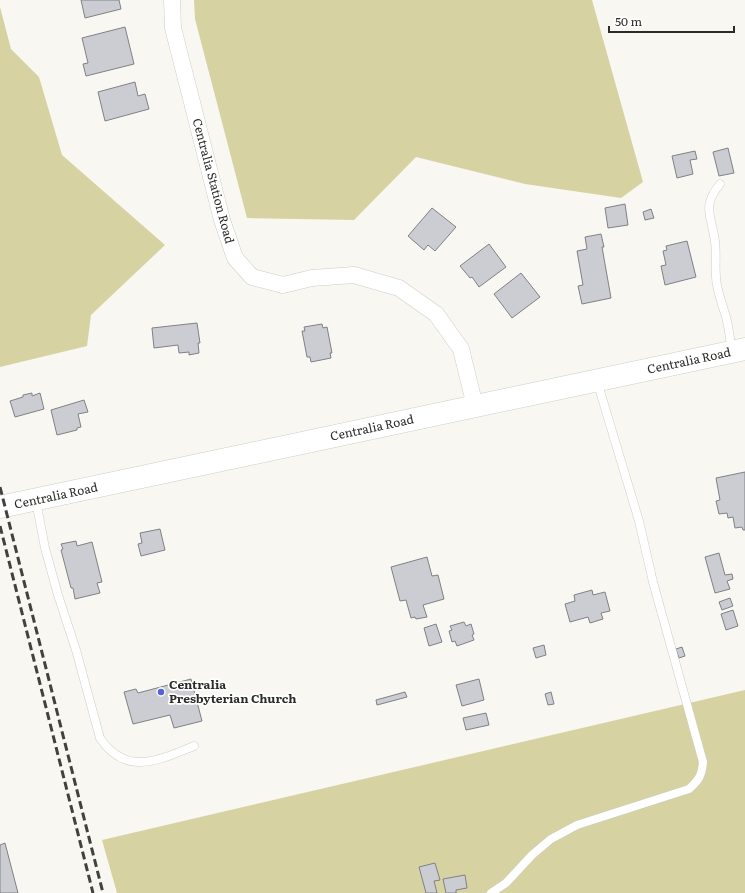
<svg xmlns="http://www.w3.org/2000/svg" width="745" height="893" font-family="Literata,serif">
	<rect width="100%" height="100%" fill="#f8f7f1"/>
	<!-- green -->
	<path fill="#d7d2a1" d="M194,0h398l51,182 -22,16 -96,-14 -109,-27 -62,63 -107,-2 -52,-199z
		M0,7l11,42 28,28 23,78 103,90 -74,70 -4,31 -87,21z
		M745,690v203h-628l-15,-53z"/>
	<!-- building -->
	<path fill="#cbcdd3" stroke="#7f8186" d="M81,0h38l2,9 -36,9z
		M125,27l9,37 -48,12 -3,-12 5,-1 -6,-25z
		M135,82l3,14 7,-2 4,15 -44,12 -7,-29z
		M728,148l6,25 -15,3 -6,-24z
		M695,151l2,8 -7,1 3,14 -16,4 -5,-22z
		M625,204l3,21 -20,3 -3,-20z
		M432,208l24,19 -21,24 -7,-6 -4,5 -16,-14z
		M651,209l3,9 -9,2 -2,-8z
		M601,234l3,13h-2l9,51 -29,6 -4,-18 5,-1 -6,-34 10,-2 -2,-12z
		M687,241l9,36 -31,8 -4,-19 5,-1 -3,-14 4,-1 -1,-4z
		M489,244l17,23 -27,20 -7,-10 -2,1 -10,-12z
		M521,273l19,24 -28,21 -18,-24z
		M197,323l3,20h-2l1,10 -10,2v-3l-10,1 -1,-8 -24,3 -2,-20z
		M322,324l1,4 4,-1 5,26h-2l1,5 -20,4 -1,-5h-3l-5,-26h3l-1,-4z
		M32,393v3l8,-3 4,16 -29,8 -5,-16 13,-4v-2z
		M84,400l4,12 -10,2 3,13 -4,1v2l-20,5 -6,-25z
		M745,472v58h-2l-1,-3 -7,1 -2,-11 -5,1 -1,-5 -8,1 -3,-13 4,-1 -4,-22z
		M160,529l5,21 -24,6 -3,-12 4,-1 -2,-10z
		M76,541l1,5 15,-4 10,40 -5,1 3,10 -25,6 -2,-11h-2l-10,-38 2,-1 -2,-5z
		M719,553l6,22 7,-1 1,5 -6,2 3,8 -15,4 -10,-36z
		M427,557l5,19 6,-1 6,24 -21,6 4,12 -11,2 -1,-2 -4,1 -5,-18 -6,1 -9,-34z
		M592,590l1,5 12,-3 5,19 -9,2 2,6 -13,4 -2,-6 -18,5 -5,-18 10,-3 -1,-6z
		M730,598l3,8 -11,4 -3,-8z
		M733,610l5,16 -12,4 -5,-16z
		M464,622l2,4 5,-2 3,10 -2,1 2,5 -17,6 -2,-5 -3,1 -3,-11 3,-1 -2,-4z
		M436,624l6,18 -13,4 -5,-18z
		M544,645l2,10 -10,3 -3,-10z
		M682,647l3,9 -6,2 -3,-9z
		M191,679l11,42 -28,7 -4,-13 -37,9 -9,-32 12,-3 2,4z
		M479,679l5,21 -22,6 -6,-21z
		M405,692l2,5 -30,8 -1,-5z
		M551,692l3,12 -6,1 -3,-11z
		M486,713l3,12 -23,5 -3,-12z
		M5,843l13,50h-18v-48z
		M435,863l5,17 -6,1 3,12h-11l-7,-26z
		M465,875l2,13 -11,2v3h-10l-3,-14z"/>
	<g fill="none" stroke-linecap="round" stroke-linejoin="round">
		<defs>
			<path id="service" d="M720,184c-19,23 -8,32 -5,58 2,14 -1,28 2,43 2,11 6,22 9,32 3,11 4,23 6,34
				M36,501l9,47 13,47 18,55 24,88c26,39 59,22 94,8
				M491,893l15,-10 26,-28 19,-16 26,-14 112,-36c10,-9 13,-14 14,-27l-50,-180 -14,-61 -42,-140"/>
			<path id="minor" d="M172,0l1,28 49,192 13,38 17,19 31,8 29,-7 42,-3 45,13 37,26 25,35 14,57"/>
			<path id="secondary" d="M0,507l745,-158"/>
		</defs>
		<!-- service casing -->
		<use href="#service" stroke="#cdcdc6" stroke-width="9"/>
		<!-- minor casing -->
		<use href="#minor" stroke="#cdcdc6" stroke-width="17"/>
		<!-- secondary casing -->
		<use href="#secondary" stroke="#cdcdc6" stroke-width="23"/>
		<!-- service -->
		<use href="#service" stroke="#fff" stroke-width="8"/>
		<!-- minor -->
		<use href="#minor" stroke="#fff" stroke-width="16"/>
		<!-- secondary -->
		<use href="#secondary" stroke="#fff" stroke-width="22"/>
		<!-- rail -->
		<path stroke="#41413e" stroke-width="3" stroke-dasharray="8 4" stroke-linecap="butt" d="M0,487l103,406
			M0,526l93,367"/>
	</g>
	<!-- markers -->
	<circle fill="#5463d9" stroke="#fff" stroke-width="1.5" cx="161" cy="692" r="4"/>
	<g text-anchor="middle" stroke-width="3.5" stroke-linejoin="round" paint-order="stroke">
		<!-- street labels -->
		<g font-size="12" fill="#2b2b29" stroke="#fff">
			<text transform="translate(213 181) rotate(75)" y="4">Centralia Station Road</text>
			<text transform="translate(689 361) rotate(-12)" y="4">Centralia Road</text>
			<text transform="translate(372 428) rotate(-12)" y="4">Centralia Road</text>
			<text transform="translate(56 496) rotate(-12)" y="4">Centralia Road</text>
		</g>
		<!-- poi labels -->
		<g font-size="12" font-weight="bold" fill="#2b2b29" stroke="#fff" text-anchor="start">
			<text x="169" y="689">Centralia<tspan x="169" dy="14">Presbyterian Church</tspan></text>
		</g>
	</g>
	<!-- scale -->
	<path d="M609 26v6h125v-6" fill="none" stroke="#2b2b29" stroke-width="2"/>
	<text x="615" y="26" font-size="12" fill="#2b2b29" stroke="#ffffff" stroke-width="3" paint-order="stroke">50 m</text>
</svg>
